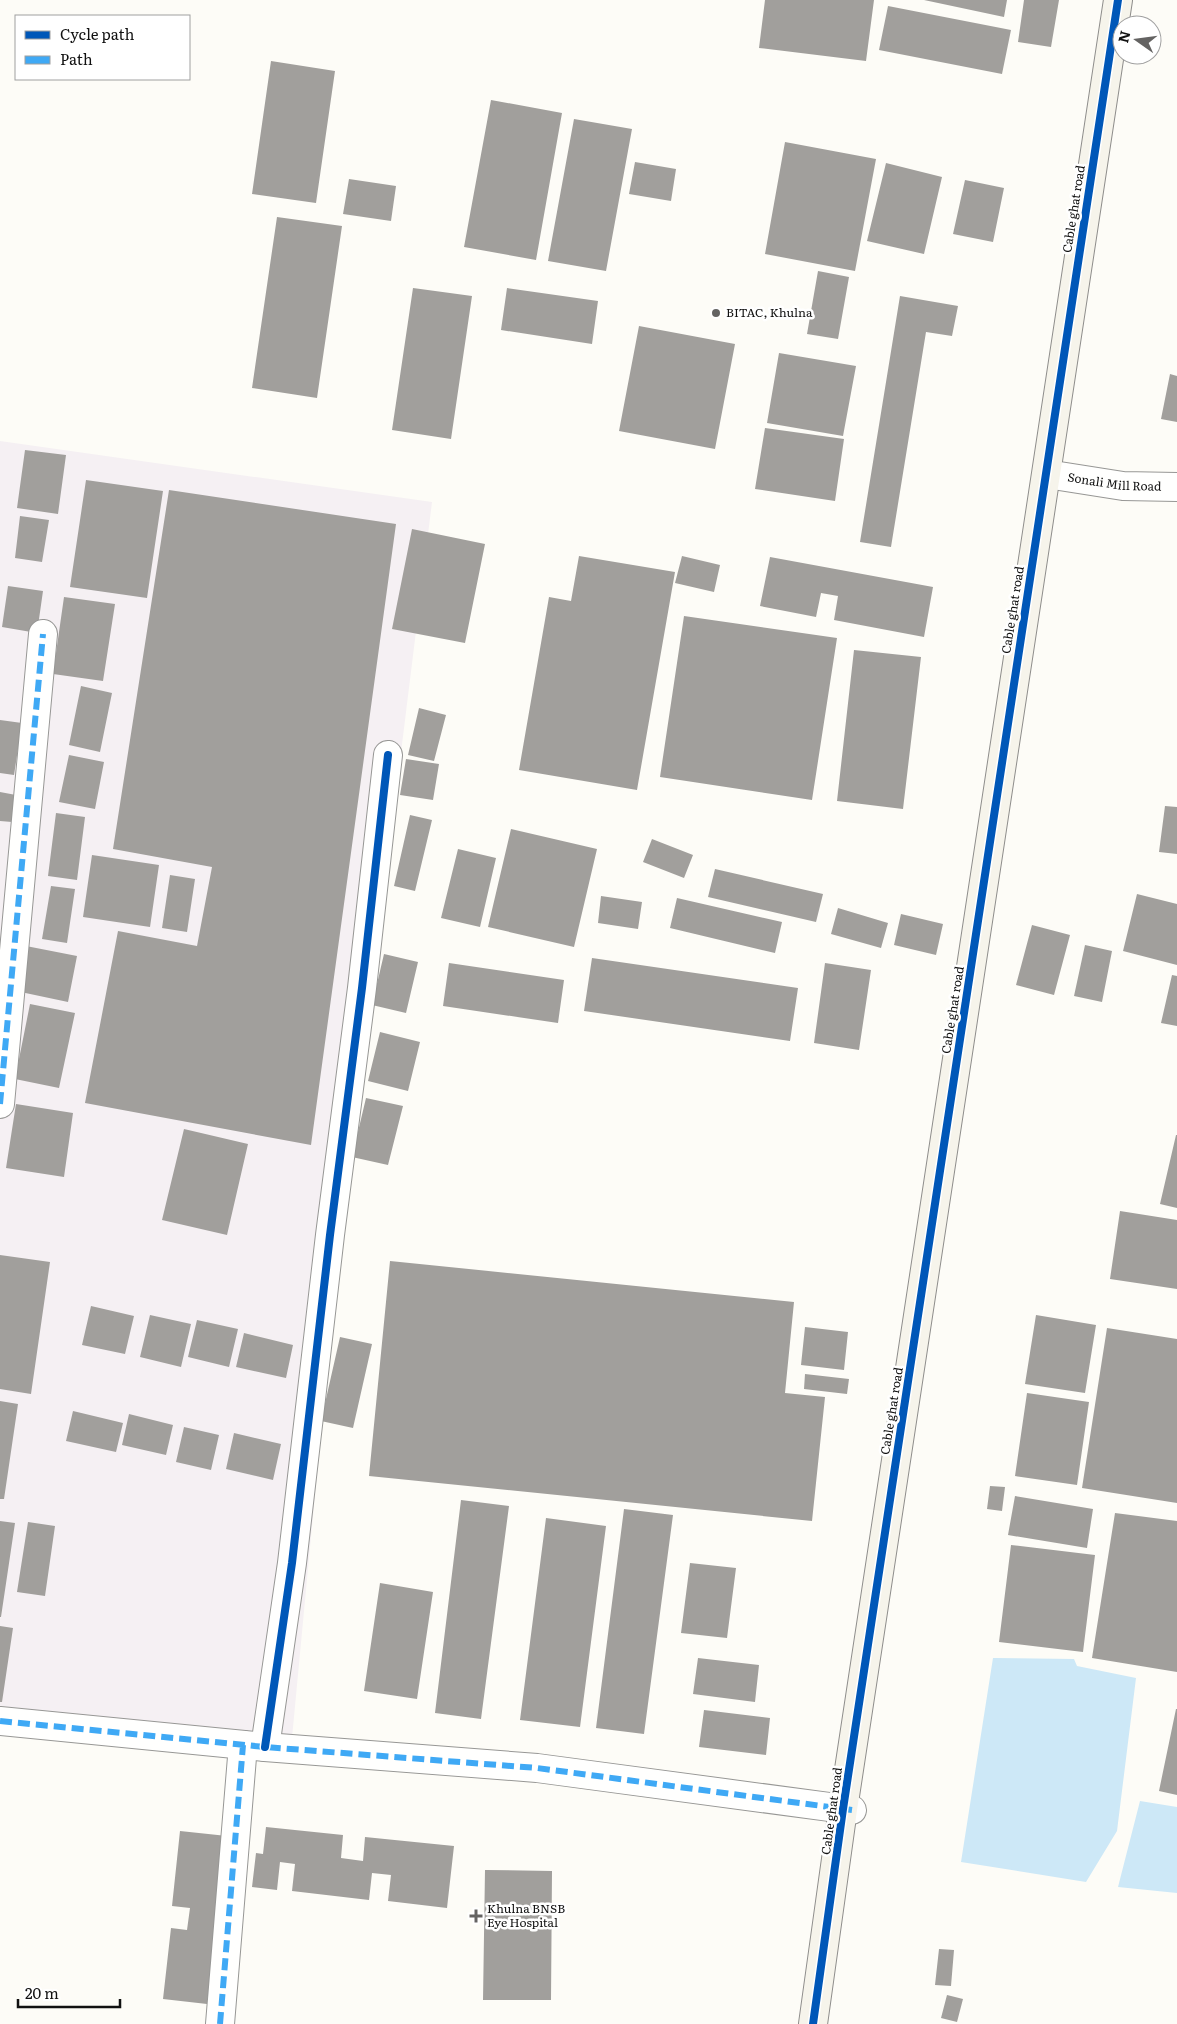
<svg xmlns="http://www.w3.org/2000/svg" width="1177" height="2024" font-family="Literata,serif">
	<rect width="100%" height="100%" fill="#fdfcf7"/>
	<!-- industrial -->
	<path fill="#f5f0f3" d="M0,441l432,61 -98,792 -42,444 -292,-32z"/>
	<!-- water -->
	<path fill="#cde8f7" d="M993,1658l81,1 3,7 59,12 -19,153 -31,51 -125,-20z
		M1140,1801l37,6v86l-59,-6z"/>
	<!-- building -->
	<path fill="#a19f9c" d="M765,0h109l-8,61 -107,-13z
		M924,0h83l-3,17z
		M1024,0h35l-8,47 -33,-5z
		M888,6l123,24 -9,44 -123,-24z
		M271,61l64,10 -19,132 -64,-9z
		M491,100l71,13 -26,147 -72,-13z
		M574,119l58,10 -26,142 -58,-10z
		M785,142l91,17 -21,112 -90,-17z
		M635,162l41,7 -5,32 -42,-7z
		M886,163l56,14 -18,77 -57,-13z
		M349,179l47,7 -5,35 -48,-7z
		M965,180l39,8 -11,54 -40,-8z
		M277,217l65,9 -25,172 -65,-10z
		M818,271l31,6 -11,62 -31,-5z
		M413,288l59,8 -21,143 -59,-9z
		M507,288l91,13 -6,43 -91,-14z
		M900,296l58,10 -6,30 -26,-4 -35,215 -31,-5z
		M639,326l96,18 -20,105 -96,-18z
		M779,353l77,13 -13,70 -76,-13z
		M1170,374l7,2v46l-16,-3z
		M765,428l79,11 -9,62 -80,-12z
		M25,450l41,5 -8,59 -41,-6z
		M86,480l77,11 -16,107 -77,-11z
		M169,490l227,34 -85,621 -226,-42 33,-172 79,15 15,-79 -99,-18z
		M20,516l29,4 -7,42 -27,-4z
		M412,529l73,15 -20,99 -73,-14z
		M579,556l96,16 -38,218 -118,-20 30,-173 22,4z
		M682,556l38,9 -6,27 -39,-9z
		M770,557l163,30 -9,50 -90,-17 4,-24 -17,-3 -5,24 -56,-11z
		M8,586l35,5 -6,42 -35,-6z
		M64,597l51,7 -12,77 -50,-7z
		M684,616l153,22 -25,162 -152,-23z
		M854,650l67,7 -18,152 -66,-8z
		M81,686l31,7 -12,59 -31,-7z
		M419,708l27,7 -12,46 -26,-6z
		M0,720l22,3 -8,52 -14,-2z
		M69,755l35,7 -9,47 -36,-7z
		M406,759l33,5 -6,36 -33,-5z
		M0,792l16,3 -4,27 -12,-1z
		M1165,806l12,1v47l-18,-2z
		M56,813l29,4 -8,63 -29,-4z
		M410,815l22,5 -17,71 -21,-5z
		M511,829l86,20 -23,98 -86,-20z
		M652,839l41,16 -9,23 -41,-16z
		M458,849l38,9 -16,69 -39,-9z
		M92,855l67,10 -9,62 -67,-10z
		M715,869l108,25 -7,28 -108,-25z
		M170,875l25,4 -8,53 -25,-4z
		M51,886l24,3 -8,54 -25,-4z
		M1137,894l40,10v61l-54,-14z
		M601,896l41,6 -4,27 -40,-6z
		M677,898l105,24 -7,31 -105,-25z
		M838,908l50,15 -7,25 -50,-14z
		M901,914l42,10 -7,31 -42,-10z
		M1032,925l38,10 -16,60 -38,-10z
		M1085,945l27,6 -10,51 -28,-6z
		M26,946l51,10 -9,46 -52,-11z
		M384,954l34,8 -12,51 -34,-8z
		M592,958l206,30 -8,53 -206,-30z
		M449,963l115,17 -6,43 -115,-17z
		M825,963l46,7 -12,80 -45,-7z
		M1172,975l5,1v50l-16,-3z
		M30,1004l45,9 -16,75 -44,-9z
		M380,1032l40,10 -12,49 -40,-10z
		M366,1098l37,8 -15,59 -36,-8z
		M16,1104l57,9 -9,64 -58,-9z
		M184,1129l64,15 -21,91 -65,-15z
		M1176,1135h1v73l-17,-4z
		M1120,1211l57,9v69l-67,-10z
		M0,1255l50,7 -19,132 -31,-5z
		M390,1261l404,41 -9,91 40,4 -13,124 -443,-45z
		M91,1306l43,10 -9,38 -43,-9z
		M150,1315l41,9 -10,43 -41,-10z
		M1036,1315l60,10 -11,68 -60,-9z
		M197,1320l41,9 -9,38 -41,-10z
		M805,1327l43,5 -4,38 -43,-5z
		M1107,1328l70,11v164l-95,-15z
		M244,1333l49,12 -7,33 -50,-11z
		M340,1337l32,7 -19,84 -32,-7z
		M805,1374l44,5 -2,15 -43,-5z
		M1027,1393l62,9 -12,83 -62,-9z
		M0,1401l18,3 -14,95h-4z
		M73,1411l50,12 -7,29 -50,-11z
		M129,1414l44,11 -7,30 -44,-10z
		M184,1427l35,8 -8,35 -35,-8z
		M234,1433l47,11 -8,36 -47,-11z
		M990,1486l15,1 -3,24 -15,-2z
		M1015,1496l78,13 -6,39 -79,-13z
		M461,1500l48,6 -28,213 -46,-6z
		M624,1509l49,6 -29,219 -48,-6z
		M1115,1513l62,8v151l-85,-14z
		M546,1518l60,8 -26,201 -60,-7z
		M0,1521l15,2 -14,94h-1z
		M28,1522l27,4 -10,70 -28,-4z
		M1011,1545l84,10 -12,97 -84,-10z
		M690,1563l46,5 -9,70 -46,-5z
		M380,1583l53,9 -16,107 -53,-8z
		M0,1626l13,2 -11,74h-2z
		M698,1658l61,7 -4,37 -62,-8z
		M1176,1709h1v86l-18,-4z
		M704,1710l66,8 -4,37 -67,-8z
		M266,1827l77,8 -2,23 22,3 2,-24 89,9 -7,62 -59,-7 3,-26 -19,-2 -3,27 -77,-9 3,-27 -15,-2 -3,28 -25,-3 4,-34 7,1z
		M180,1831l47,5 -20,168 -44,-5 8,-71 16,2 3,-22 -18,-2z
		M485,1870l67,1 -1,129h-68z
		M939,1949l15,1 -3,36 -16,-1z
		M947,1995l16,4 -6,23 -16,-4z"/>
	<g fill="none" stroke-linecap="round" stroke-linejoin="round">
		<defs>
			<g id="street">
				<path id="s1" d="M1053,475l70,11 54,1"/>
				<path d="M0,1104l43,-470"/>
				<path d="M0,1721l265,26 272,21 315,42"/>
				<path d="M265,1747l27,-184 38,-328 32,-247 26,-233"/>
				<path d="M220,2024l23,-279"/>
			</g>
			<path id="secondary" d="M813,2024l30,-215 275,-1809"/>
		</defs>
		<!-- street casing -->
		<use href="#street" stroke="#979795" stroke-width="30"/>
		<!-- secondary casing -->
		<use href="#secondary" stroke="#8e8d8b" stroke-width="30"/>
		<!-- street -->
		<use href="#street" stroke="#fffffe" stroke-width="28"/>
		<!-- secondary -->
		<use href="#secondary" stroke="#f6f4eb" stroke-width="28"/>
		<!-- quiet -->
		<path stroke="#3fa9f5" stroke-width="6" stroke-dasharray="12 6" stroke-linecap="butt" d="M0,1104l43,-470
			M0,1721l265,26 272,21 315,42
			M220,2024l23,-279"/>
		<defs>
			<path id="cycleway" d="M265,1747l27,-184 38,-328 32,-247 26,-233
				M813,2024l30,-215 275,-1809"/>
		</defs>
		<!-- cycleway casing -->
		<use href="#cycleway" stroke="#fff" stroke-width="11"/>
		<!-- cycleway -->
		<use href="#cycleway" stroke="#0057b8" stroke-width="8"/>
	</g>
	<!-- markers -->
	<g fill="#646362" stroke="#fff" stroke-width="2">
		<circle cx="716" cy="313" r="5"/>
		<path d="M473.5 1908.5h5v5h5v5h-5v5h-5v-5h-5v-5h5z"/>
	</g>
	<g text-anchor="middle" stroke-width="5" stroke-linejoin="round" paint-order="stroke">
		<!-- street labels -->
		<g font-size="12" fill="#111" stroke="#fff">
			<text transform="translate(1074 209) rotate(-81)" y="4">Cable ghat road</text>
			<text dy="4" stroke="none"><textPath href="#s1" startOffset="62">Sonali Mill Road</textPath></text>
			<text transform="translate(1013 610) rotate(-81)" y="4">Cable ghat road</text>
			<text transform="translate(953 1010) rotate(-81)" y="4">Cable ghat road</text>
			<text transform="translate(892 1411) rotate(-81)" y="4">Cable ghat road</text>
			<text transform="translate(832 1811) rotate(-82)" y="4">Cable ghat road</text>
		</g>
		<!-- poi labels -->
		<g font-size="12" fill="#111" stroke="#fff" text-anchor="start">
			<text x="726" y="317">BITAC, Khulna</text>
			<text x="487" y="1913">Khulna BNSB<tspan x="487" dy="14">Eye Hospital</tspan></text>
		</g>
	</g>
	<!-- legend -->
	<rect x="15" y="15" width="175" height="65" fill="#ffffff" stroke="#a0a0a0"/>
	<rect x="25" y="31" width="25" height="8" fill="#0057b8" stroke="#a0a0a0"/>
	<text x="60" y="40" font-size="15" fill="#111111">Cycle path</text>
	<rect x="25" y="56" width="25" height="8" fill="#3fa9f5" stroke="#a0a0a0"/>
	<text x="60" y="65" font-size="15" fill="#111111">Path</text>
	<!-- north arrow -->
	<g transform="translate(1137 40) rotate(284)"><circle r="24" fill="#ffffff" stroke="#a0a0a0"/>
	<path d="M0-4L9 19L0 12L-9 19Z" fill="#646362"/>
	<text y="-8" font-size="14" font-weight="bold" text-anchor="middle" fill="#111111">N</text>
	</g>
	<!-- scale -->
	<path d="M18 1999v8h102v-8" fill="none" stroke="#111111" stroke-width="2.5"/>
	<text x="25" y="1999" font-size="15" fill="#111111" stroke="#ffffff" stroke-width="4" paint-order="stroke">20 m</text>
</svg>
